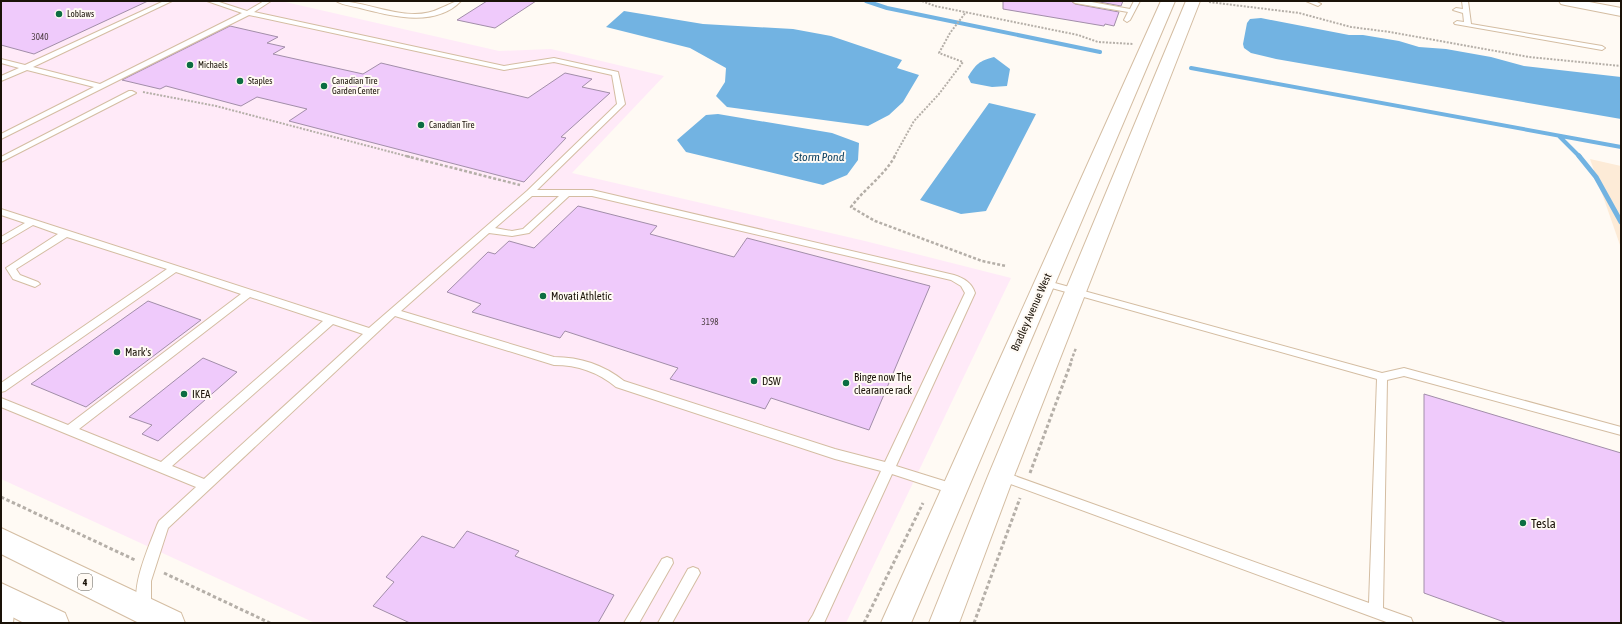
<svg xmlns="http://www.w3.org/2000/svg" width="1622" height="624" font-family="'Asap Condensed',sans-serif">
	<rect width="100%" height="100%" fill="#fffaf4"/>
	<!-- commercial -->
	<path fill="#ffeaf8" d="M1,1h280l218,50 52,-2 113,27 -92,97 293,68 146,37 -165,345h-531l-314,-144z"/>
	<!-- built -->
	<path fill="#fdebd7" d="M1590,159l31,7v82z"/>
	<!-- water -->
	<path fill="#72b3e2" d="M624,11l79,13 90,5 38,7 71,24 -5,8 22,7 -16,27 -14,13 -21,11 -141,-19 -11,-11 9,-14 1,-14 -36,-20 -84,-21z
		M1261,18l88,17h14l36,6 20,6 27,2 45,8 33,9 97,11v42l-345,-60 -25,-6 -7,-5 -1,-4 4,-21 3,-4z
		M994,57l16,12 -3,17 -15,1 -21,-4 -3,-6c8,-13 11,-16 26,-20z
		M989,103l47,11 -50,97 -25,3 -41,-14z
		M718,114l114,19 27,10 -1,17 -11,15 -24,10 -137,-33 -9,-12 29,-25z"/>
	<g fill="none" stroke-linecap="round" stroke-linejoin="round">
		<!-- stream-far1 -->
		<path stroke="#72b3e2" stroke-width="4" d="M866,1l21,7 213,44
			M1191,68l430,79
			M1559,136l21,21"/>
		<!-- stream -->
		<path stroke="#72b3e2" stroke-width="5" d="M1579,156l17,21 25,45"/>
	</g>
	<!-- building -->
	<path fill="#efcafb" stroke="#a28ea9" d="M1,1h147l-114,53 -33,-9z
		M487,1h49l-41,27 -38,-8z
		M1003,1h68l4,3 44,8 -5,14 -9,-2 -1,2 -101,-17z
		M1094,1h29l-2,5z
		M230,26l48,11 -11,6 18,4 -12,7 90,20 18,-11 147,35 37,-25 27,6 -10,8 28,6 -49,44 5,1 -42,44 -235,-61 18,-12 -50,-12 -16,9 -75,-20 -6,3 -38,-9z
		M578,206l79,20 -7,8 84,23 13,-19 183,48 -61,144 -98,-32 -6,11 -95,-30 8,-11 -113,-37 -5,7 -88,-26 9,-8 -34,-12 41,-40 7,2 14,-13 25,7z
		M148,301l53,19 -115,87 -55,-23z
		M203,358l34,14 -79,69 -16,-7 10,-9 -23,-8z
		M1424,394l197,59v170h-114l-83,-30z
		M467,531l52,20 -4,5 99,39 -16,28h-188l-37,-17 21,-24 -8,-5 36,-41 32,12z"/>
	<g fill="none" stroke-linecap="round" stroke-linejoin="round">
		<defs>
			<path id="service" d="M164,1h8l-139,66 67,17 142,-71 -35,-12h9l31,10 17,-10h7l-17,11 250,54 50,-8 64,14 7,32 -88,86h55l362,85c10,3 18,8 21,18l-79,173 61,19 2,4 -2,4 -4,1 -61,-20 -68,149h-16l5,-8 68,-144 -46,-12 -219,-72c-18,-15 -38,-22 -62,-22l-159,-49 -227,212 -17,53v26l-2,4 -5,2 -5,-2c-10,-22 10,-64 18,-86l2,-4 37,-34 -195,-80v-9l67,27 173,-131 -65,-22 -171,119 -4,1v-9l166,-114 -100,-32 -51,32 4,6 18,7 2,2 -5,3 -22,-8 -7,-11 52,-34 -25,-9 -32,19v-7l24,-14 -24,-8v-6l368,119 158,-137 90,-87 -5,-29 -58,-13 -50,8 -255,-55 -248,124v-5l93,-47 -67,-17 -26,11v-5l18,-8 -18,-5v-4l24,6zM532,196h27l-36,33 -11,2 -17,-3zM569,196h23l359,84 10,6 4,7 -80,169 -50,-13 -211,-68c-20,-16 -44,-24 -70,-24l-153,-46 88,-78 23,3 17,-3zM250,297l73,24 -162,141 -82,-33zM333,324l30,10 -159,145 -32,-13z
				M336,1c26,0 52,13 79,13 9,0 18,-2 26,-6 8,-3 12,-7 20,-7 -26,27 -70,15 -101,7 -8,-2 -18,-3 -24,-7z
				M1072,1h14l44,8 4,-8h6l-10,19 -3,2 -3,-2 4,-8 -53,-9z
				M1306,1h9l6,3 -3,2z
				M1462,1h6l3,23 131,22 3,2 -3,2 -147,-26 -1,-1 3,-2 7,1 -1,-9 -10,-3 3,-2 7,1z
				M129,91h3l4,2 -135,69v-5z
				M1044,280l338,93 22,-5 217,59v8l-217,-59 -17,4 -4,228 28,10 2,5h-24l-392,-144 -2,-3 2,-3 4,-2 368,132 8,-224 -336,-94 -2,-2 2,-2z
				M667,557l5,2 1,4 -34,60h-15l38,-64z
				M693,567l5,2 2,4 -28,50h-14l30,-54z
				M8,595l5,2 2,4 -2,22h-12v-19l2,-7z"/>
			<path id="minor" d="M1559,1h25l37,7v8l-56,-11 -4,-1z"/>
			<path id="secondary" d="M1161,1h14l-264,622h-30z
				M1186,1h14l-186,475 -55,147h-30l59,-147z"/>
			<path id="primary" d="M1,528l180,85 4,10h-46l-138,-69z
				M1,583l64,30 4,10h-45l-23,-12z"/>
		</defs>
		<!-- service casing -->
		<use href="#service" stroke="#d4bda2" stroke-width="2"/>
		<!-- minor casing -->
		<use href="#minor" stroke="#d4bda2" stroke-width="2"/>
		<!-- secondary casing -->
		<use href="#secondary" stroke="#d4bda2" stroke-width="2"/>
		<!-- primary casing -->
		<use href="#primary" stroke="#d4bda2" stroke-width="2"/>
		<!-- path-far2 -->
		<path stroke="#b5afa8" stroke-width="2" stroke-dasharray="2 1.5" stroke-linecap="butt" d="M922,1l13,5 143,29 20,7 35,2
			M1209,2l90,11 52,14 39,5 139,25 92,9
			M143,92l73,14 194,51
			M894,157l20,-36 25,-27 24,-32 -24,-9 11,-20 16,-21"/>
		<!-- path-far1 -->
		<path stroke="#b5afa8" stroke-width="2.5" stroke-dasharray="3 2" stroke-linecap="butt" d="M406,156l114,29
			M895,156c-11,20 -31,33 -44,51l24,14 107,40 24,5
			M1071,361l5,-13"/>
		<!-- path -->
		<path stroke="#b5afa8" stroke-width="3" stroke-dasharray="3.5 2.5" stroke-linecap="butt" d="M1030,473l42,-113
			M1,497l134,63
			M164,573l106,50
			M864,623l59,-120
			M974,623l46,-125"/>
		<!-- service -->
		<use href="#service" fill="#fff" fill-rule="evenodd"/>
		<!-- minor -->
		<use href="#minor" fill="#fff" fill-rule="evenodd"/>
		<!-- secondary -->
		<use href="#secondary" fill="#fff" fill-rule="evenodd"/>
		<!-- primary -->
		<use href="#primary" fill="#fff" fill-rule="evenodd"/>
	</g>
	<!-- markers -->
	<g fill="#0c6d42" stroke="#fffaf4" stroke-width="1.5">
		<circle cx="59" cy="14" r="4"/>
		<circle cx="190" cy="65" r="4"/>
		<circle cx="240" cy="81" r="4"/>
		<circle cx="324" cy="86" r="4"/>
		<circle cx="421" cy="125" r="4"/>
		<circle cx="543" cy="296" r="4"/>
		<circle cx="117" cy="352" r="4"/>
		<circle cx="754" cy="381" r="4"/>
		<circle cx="846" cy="383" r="4"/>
		<circle cx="184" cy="394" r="4"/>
		<circle cx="1523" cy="523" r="4"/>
	</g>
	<g text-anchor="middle" stroke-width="4" stroke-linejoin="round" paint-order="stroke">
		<!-- far-poi labels -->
		<g font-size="9" fill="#1a1208" stroke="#fffaf4" text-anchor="start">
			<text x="67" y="17">Loblaws</text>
			<text x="198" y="68">Michaels</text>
			<text x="248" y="84">Staples</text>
			<text x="332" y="84">Canadian Tire<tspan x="332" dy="10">Garden Center</tspan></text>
			<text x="429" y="128">Canadian Tire</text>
		</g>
		<!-- number labels -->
		<g font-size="9" fill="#4f4045">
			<text x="40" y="40">3040</text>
			<text x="710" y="325">3198</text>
		</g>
		<!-- shield labels -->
		<rect fill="#fffaf4" stroke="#5f584f" stroke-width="1" x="78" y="574" width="14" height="16" rx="3"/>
		<g font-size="10" font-weight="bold" fill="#1a1208">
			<text x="85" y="586">4</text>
		</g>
		<!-- poi labels -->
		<g font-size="11" fill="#1a1208" stroke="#fffaf4" text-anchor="start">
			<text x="551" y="300">Movati Athletic</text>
			<text x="125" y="356">Mark's</text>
			<text x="854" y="381">Binge now The<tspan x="854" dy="13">clearance rack</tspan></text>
			<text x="762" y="385">DSW</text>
			<text x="192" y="398">IKEA</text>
		</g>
		<!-- street labels -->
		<g font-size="11" fill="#1a1208" stroke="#fffaf4">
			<text transform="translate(1031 312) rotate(-66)" y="4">Bradley Avenue West</text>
		</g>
		<!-- water labels -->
		<g font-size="12" font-style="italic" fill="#124565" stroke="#fffaf4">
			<text x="819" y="161">Storm Pond</text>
		</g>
		<!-- near-poi labels -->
		<g font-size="13" fill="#1a1208" stroke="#fffaf4" text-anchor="start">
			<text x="1531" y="528">Tesla</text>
		</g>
	</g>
	<!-- border -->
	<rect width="1622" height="624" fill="none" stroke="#1a1208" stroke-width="4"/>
</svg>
